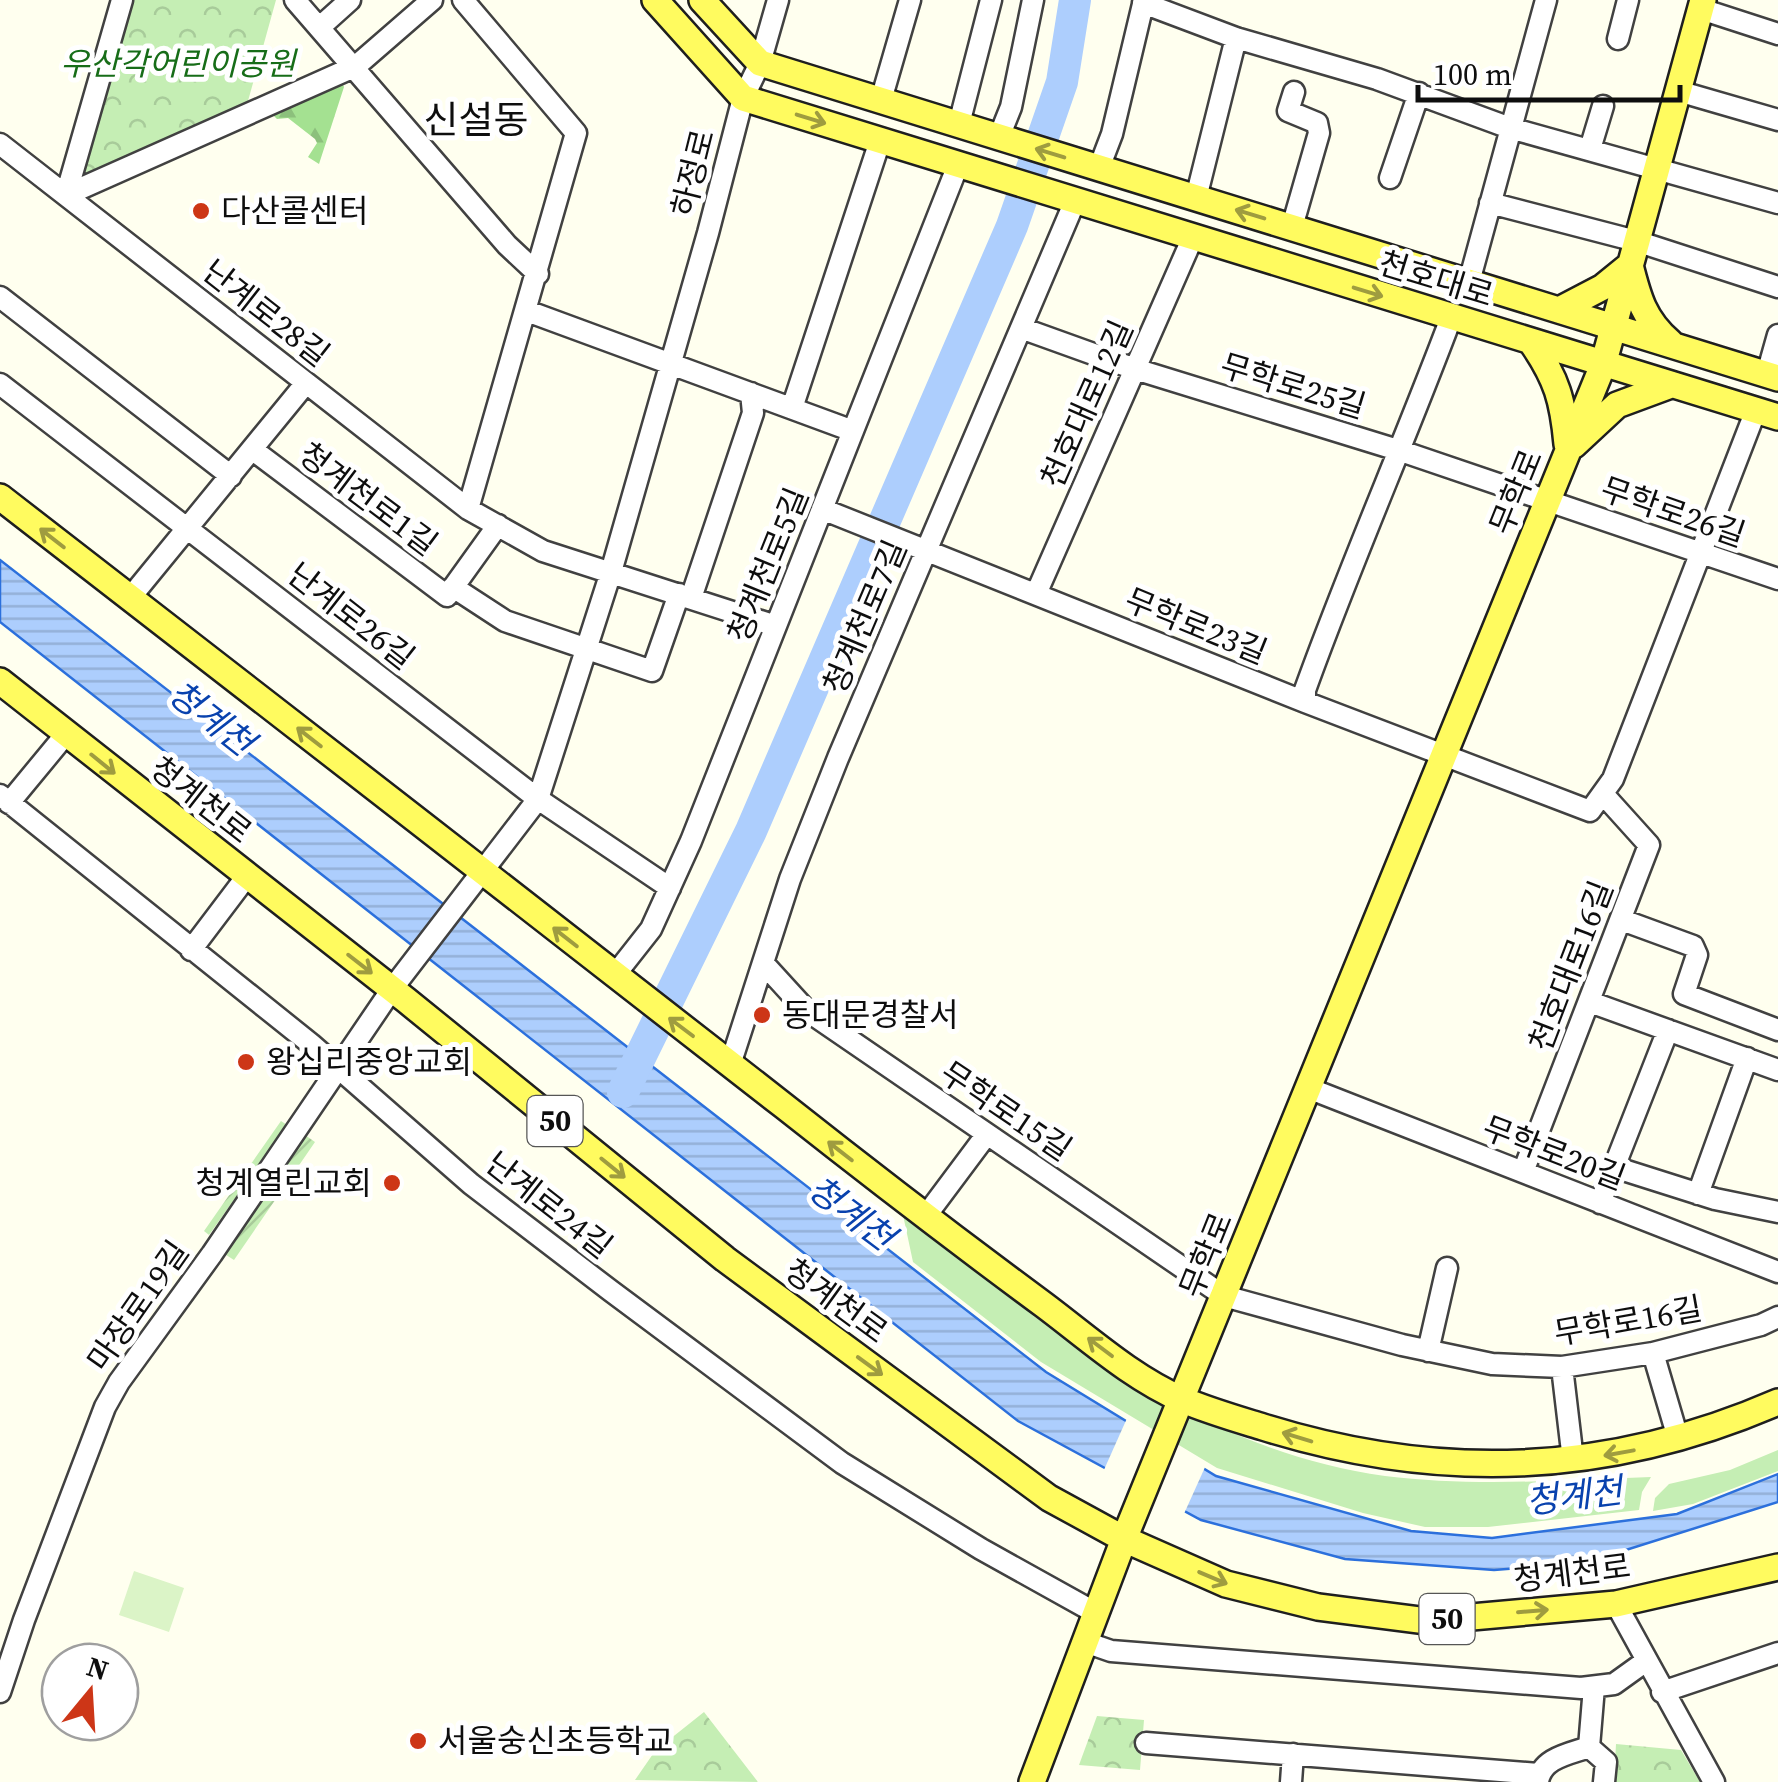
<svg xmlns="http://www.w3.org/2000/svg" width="1778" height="1782" font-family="'Source Serif 4','Noto Sans KR',serif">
	<defs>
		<pattern id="forest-firs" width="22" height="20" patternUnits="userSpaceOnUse" patternTransform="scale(2.5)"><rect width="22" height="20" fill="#a4e191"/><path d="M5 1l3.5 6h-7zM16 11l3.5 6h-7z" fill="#8cc07c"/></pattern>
		<pattern id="park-crowns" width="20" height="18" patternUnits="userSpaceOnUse" patternTransform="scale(2.5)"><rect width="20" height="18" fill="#c5eeb4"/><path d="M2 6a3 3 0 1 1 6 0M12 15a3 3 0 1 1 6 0" fill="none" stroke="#a8cb9a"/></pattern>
		<pattern id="garden-furrows" width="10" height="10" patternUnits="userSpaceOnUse" patternTransform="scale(2.5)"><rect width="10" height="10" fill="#c5eeb4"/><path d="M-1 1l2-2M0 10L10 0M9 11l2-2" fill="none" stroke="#a8cb9a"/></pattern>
		<pattern id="water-rules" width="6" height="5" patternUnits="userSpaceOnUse" patternTransform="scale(2.5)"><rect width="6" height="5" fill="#adcefd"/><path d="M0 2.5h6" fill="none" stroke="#94b0d8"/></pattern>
	</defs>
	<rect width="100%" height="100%" fill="#ffffef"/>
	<!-- grass -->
	<path fill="#c5eeb4" d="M903,1215c146,112 292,235 482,261 88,11 178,4 266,1l-9,15 -3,18 -151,17h-63l-62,-14 -146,-45 -176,-106 -128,-100z
		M1778,1450v21l-85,33 -40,7 2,-13 14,-14 61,-14z"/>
	<!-- forest -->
	<path fill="url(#forest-firs)" d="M342,82l2,5 -25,77 -11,-7 9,-14 -2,-4 -27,-21 -11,1 -5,-5z"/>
	<!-- park -->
	<path fill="url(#park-crowns)" d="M129,0h147l-28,101 -171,81z
		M704,1712l54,70 -123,-2 20,-29z
		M1097,1716l47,4 -4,50 -61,-5z
		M1616,1744l65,6 19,32h-86z"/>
	<!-- garden -->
	<path fill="url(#garden-furrows)" d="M281,1121l6,4 -78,110 -5,-4z
		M305,1135l10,7 -81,118 -11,-7z"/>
	<!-- pitch -->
	<path fill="#dbf4c7" d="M134,1571l50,17 -15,44 -50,-17z"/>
	<!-- water -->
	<path fill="url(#water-rules)" stroke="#2c70dc" stroke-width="2.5" d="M0,560l1046,812 170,104 195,55 81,7 185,-24 101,-40v28l-168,53 -54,10 -62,5 -149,-11 -144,-39 -183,-99 -1018,-799z"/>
	<!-- pier -->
	<path fill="#ffffef" d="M1128,1416l78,49 -23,51 -80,-44z"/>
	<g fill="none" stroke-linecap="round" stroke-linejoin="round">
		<!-- river -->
		<path stroke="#adcefd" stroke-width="32" d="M623,1092l128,-261 261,-605 50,-144 13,-82"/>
		<defs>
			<path id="minor" d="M295,0l212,245 31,29
				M463,0l113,133 -108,376
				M1143,3l93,35 141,41 133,49 268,75
				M1701,9l77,25
				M320,27l30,-27
				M1618,39l10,-39
				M1678,91l100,29
				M881,100l29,-100
				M959,124l32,-124
				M999,137l12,-30 22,-107
				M0,144l468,365 75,42 233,75
				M1590,149l13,-43
				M1099,168l13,-34 32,-134
				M1390,178l29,-85
				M66,195l290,-129 76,-66
				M66,195l56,-195
				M1196,198l40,-160
				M1490,203l146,38 142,46
				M1292,227l27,-94 -2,-10 -29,-12 6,-19
				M1469,282l77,-282
				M0,297l231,179
				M527,311l326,120
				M1021,328l114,41 266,82 377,128
				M1767,374l11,-39
				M0,384l538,415 132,89
				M792,408l88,-267
				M253,450l194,146 51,-71
				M822,509l483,193 285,109 23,-32 143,-369
				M453,587l52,34 147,50 27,-77
				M1036,594l157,-357
				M130,598l176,-215
				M691,598l62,-185 -2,-20
				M1305,702v-12c45,-125 99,-247 146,-372
				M0,795l311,249 160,140 140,107 231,172 139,86 115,64
				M9,803l57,-69
				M1622,920l71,26 4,9 -13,39 94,36
				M191,950l56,-74
				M764,964l42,46 418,286 178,49 90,19 70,3 91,-14 108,-28 17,-8
				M614,976l37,-47 40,-88 267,-676
				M1590,1002l188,68
				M730,1065l60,-186 48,-121 237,-557
				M1308,1088l470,184
				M1614,1167l101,32 63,13
				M1523,1172l126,-327 -46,-51
				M1698,1194l49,-136
				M1600,1203l68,-173
				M925,1217l62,-83
				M1428,1351l19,-83
				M1653,1353l25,85
				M1562,1367l11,93
				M1616,1604l98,178
				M1085,1642l26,9 470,37 33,-4 32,-23
				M1594,1687l-5,60 17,15 -2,20
				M0,1692l24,-72 81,-213 14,-25 93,-128 180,-265 146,-190 73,-227 97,-339 35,-135 17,-35 18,-63
				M1662,1692l116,-39
				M1146,1743l392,31
				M1291,1782l2,-28
				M1538,1782c3,-24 31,-28 51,-35"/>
			<path id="major" d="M655,0l88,98 1035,319
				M702,0l58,63 1018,315
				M1559,310l44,-23 27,-22c8,32 14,55 40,77
				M1532,343c25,36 31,58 35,101
				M1574,445l43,-40 54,-20
				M0,497c262,203 523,405 784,609 86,68 172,134 260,199 44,33 88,73 139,95 26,11 54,19 80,27 176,55 345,49 515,-25
				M0,681l406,319 319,259 324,239 75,41 102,45 92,23 109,14 189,-17 162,-37
				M1032,1782l92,-243 479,-1174 100,-365"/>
		</defs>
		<!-- minor casing -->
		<use href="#minor" stroke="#414141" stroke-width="25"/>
		<!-- major casing -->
		<use href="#major" stroke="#1f1f1f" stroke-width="30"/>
		<!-- minor -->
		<use href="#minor" stroke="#fff" stroke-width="20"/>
		<!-- major -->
		<use href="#major" stroke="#fffb5f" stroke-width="25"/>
	</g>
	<!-- one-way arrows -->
	<defs><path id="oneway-shaft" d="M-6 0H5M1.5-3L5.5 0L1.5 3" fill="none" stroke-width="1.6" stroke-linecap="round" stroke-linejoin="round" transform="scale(2.5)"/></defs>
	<g stroke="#9f9c3f">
		<use href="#oneway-shaft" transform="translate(811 119) rotate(17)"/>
		<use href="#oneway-shaft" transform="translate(1050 153) rotate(-163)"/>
		<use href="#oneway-shaft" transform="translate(1250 214) rotate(-163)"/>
		<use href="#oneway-shaft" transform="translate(1368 292) rotate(17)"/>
		<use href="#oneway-shaft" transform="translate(52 538) rotate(-142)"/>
		<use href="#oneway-shaft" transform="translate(309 737) rotate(-142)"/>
		<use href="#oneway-shaft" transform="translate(103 764) rotate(39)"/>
		<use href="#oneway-shaft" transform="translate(565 937) rotate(-142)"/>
		<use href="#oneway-shaft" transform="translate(360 964) rotate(38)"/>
		<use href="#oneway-shaft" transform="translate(681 1027) rotate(-143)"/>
		<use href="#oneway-shaft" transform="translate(840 1151) rotate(-142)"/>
		<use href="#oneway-shaft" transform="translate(613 1168) rotate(39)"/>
		<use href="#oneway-shaft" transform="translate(1100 1347) rotate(-143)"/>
		<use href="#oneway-shaft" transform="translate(870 1366) rotate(36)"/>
		<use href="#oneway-shaft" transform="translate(1297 1437) rotate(-163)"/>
		<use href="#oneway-shaft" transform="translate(1619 1453) rotate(170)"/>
		<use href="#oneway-shaft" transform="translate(1213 1578) rotate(23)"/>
		<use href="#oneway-shaft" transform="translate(1533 1611) rotate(-5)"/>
	</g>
	<!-- markers -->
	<g fill="#cd3617" stroke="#fff" stroke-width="4">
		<circle cx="201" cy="211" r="10"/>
		<circle cx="762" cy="1015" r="10"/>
		<circle cx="246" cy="1062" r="10"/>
		<circle cx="392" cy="1183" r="10"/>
		<circle cx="418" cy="1741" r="10"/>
	</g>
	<g text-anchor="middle" stroke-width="10" stroke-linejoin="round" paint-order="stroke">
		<!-- shield labels -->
		<g fill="#fff" stroke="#565656" stroke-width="2.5">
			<rect x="527.5" y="1096" width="55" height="50" rx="8"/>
			<rect x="1419.5" y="1594" width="55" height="50" rx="8"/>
		</g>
		<g font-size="30" font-weight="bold" fill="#0e0e0e">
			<text x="555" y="1131">50</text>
			<text x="1447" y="1629">50</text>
		</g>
		<!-- park labels -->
		<g font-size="32" font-style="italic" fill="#176d18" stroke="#fff">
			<text x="178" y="75">우산각어린이공원</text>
		</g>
		<!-- street labels -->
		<g font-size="32" fill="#0e0e0e" stroke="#fff">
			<text transform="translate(693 173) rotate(-76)" y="11">하정로</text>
			<text transform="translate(1436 279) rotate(17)" y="11">천호대로</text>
			<text transform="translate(266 313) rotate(38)" y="11">난계로28길</text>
			<text transform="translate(1293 386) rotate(17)" y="11">무학로25길</text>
			<text transform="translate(1087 404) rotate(-66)" y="11">천호대로12길</text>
			<text transform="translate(1516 492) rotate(-68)" y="11">무학로</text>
			<text transform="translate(368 499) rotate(37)" y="11">청계천로1길</text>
			<text transform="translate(1673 512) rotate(19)" y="11">무학로26길</text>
			<text transform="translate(768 565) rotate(-68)" y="11">청계천로5길</text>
			<text transform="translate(351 616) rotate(38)" y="11">난계로26길</text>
			<text transform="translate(865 617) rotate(-67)" y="11">청계천로7길</text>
			<text transform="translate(1196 626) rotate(22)" y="11">무학로23길</text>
			<text transform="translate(201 800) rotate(38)" y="11">청계천로</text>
			<text transform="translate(1571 966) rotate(-69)" y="11">천호대로16길</text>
			<text transform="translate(1006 1111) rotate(34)" y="11">무학로15길</text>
			<text transform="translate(1554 1153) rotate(21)" y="11">무학로20길</text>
			<text transform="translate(549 1205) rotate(38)" y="11">난계로24길</text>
			<text transform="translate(1206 1255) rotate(-68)" y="11">무학로</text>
			<text transform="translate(836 1301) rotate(36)" y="11">청계천로</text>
			<text transform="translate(138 1306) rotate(-55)" y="11">마장로19길</text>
			<text transform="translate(1628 1321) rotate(-10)" y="11">무학로16길</text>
			<text transform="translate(1572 1573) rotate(-7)" y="11">청계천로</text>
		</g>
		<!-- poi labels -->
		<g font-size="32" fill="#0e0e0e" stroke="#fff" text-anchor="start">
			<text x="221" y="222">다산콜센터</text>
			<text x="782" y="1026">동대문경찰서</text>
			<text x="266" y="1073">왕십리중앙교회</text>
			<text x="372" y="1194" text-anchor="end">청계열린교회</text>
			<text x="438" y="1752">서울숭신초등학교</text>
		</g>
		<!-- water labels -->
		<g font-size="35" font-style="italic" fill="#0942ae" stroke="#fff">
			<text transform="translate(211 718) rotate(38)" y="12">청계천</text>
			<text transform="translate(851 1213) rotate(37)" y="12">청계천</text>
			<text transform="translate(1574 1496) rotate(-7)" y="12">청계천</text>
		</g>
		<!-- quarter labels -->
		<g font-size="38" fill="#0e0e0e" stroke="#fff">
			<text x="476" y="133">신설동</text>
		</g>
	</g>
	<!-- north arrow -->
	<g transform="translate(90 1692) rotate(18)"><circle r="48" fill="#ffffff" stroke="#9f9f9f" stroke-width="2.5"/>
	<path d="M0-8L18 38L0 25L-18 38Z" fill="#cd3617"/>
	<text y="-15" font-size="28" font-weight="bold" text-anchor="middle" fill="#0e0e0e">N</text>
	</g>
	<!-- scale -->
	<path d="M1418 85v15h262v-15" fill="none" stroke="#0e0e0e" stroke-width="5"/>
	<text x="1433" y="85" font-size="30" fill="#0e0e0e" stroke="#ffffff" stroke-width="8" paint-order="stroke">100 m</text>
</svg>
